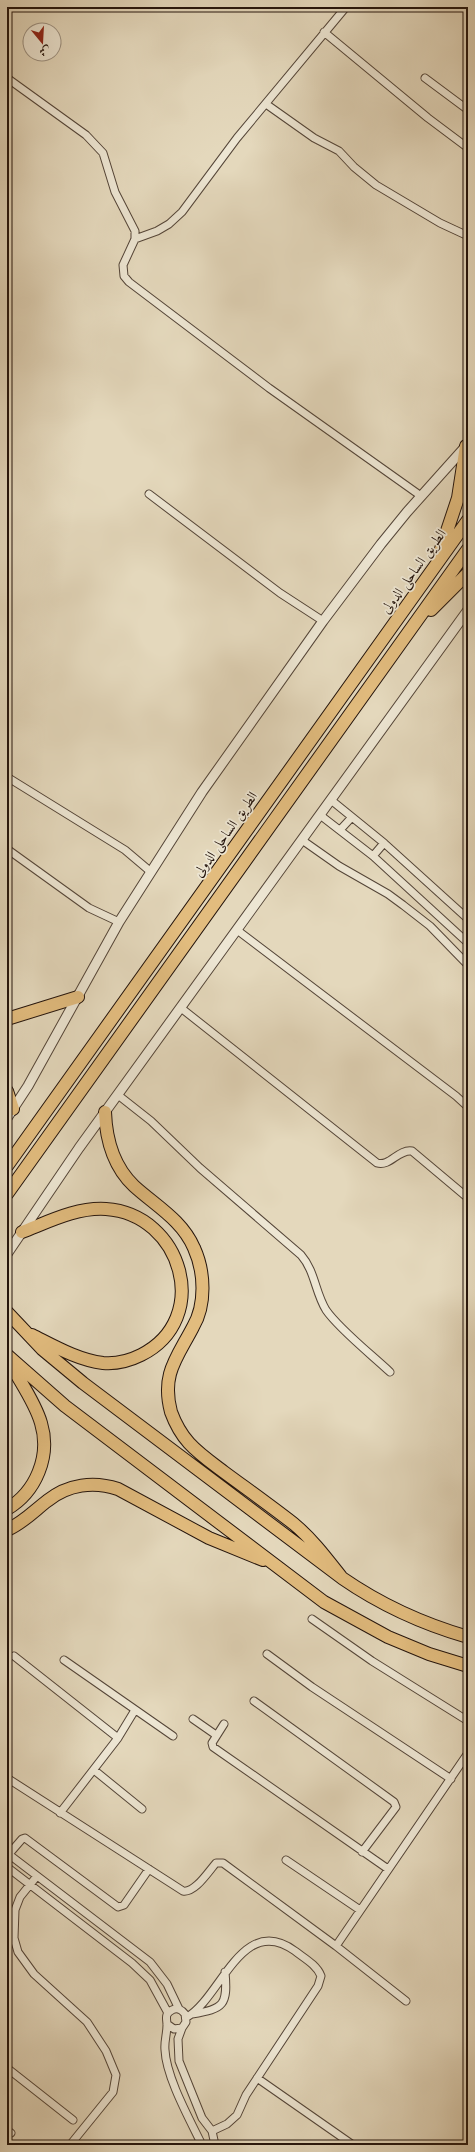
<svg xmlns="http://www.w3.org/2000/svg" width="475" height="2152" font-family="Cardo,Amiri,serif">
	<rect width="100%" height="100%" fill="#e4d8bc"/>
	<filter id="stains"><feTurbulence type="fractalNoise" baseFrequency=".005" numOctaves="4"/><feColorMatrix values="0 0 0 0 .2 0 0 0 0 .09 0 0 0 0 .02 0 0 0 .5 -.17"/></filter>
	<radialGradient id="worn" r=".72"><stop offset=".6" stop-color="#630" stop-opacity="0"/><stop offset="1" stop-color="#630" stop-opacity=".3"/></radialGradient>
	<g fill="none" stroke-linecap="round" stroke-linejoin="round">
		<defs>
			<path id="minor" d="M324,32l104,86 40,30
				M7,78l79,57 17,18 12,39 20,39v8l-12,26 1,11 5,6 140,106 152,108
				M425,78l43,32
				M266,104l48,34 25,13 15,16 22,18 64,38 28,13
				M135,239l22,-8 12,-7 13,-12 55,-74 109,-131
				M149,494l131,99 43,28
				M7,777l118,73 26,22
				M331,800l53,43 84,76
				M320,815l53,41 95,87
				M340,830l12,-13
				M302,840l37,26 49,28 15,11 27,21 38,39
				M7,849l82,59 30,14
				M373,856l11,-13
				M237,930l219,166 12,11
				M181,1008l196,155c13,4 21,-14 35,-12l56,47
				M118,1095l33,26 49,47 101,87c14,16 14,37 25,55 13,19 46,45 64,62
				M312,1619l60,42 96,60
				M267,1654l45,33 139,92
				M14,1656l104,82
				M64,1660l109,76
				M254,1701l140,101 2,5 -34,45
				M193,1719l23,16
				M224,1724l-12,19 1,4 175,122
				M94,1770l48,39
				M7,1778l176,113c12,2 25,-19 33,-28h7l113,83 70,55
				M60,1813l58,-75 17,-28
				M7,1853l143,109 17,22 12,25
				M9,1854l13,-15 3,-1 93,69 6,-2 25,-36
				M286,1860l74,50
				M7,1867l125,96 18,17 18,33
				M37,1876l-17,21 -5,13 -1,28 4,14 16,22 53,48 19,29 10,24 -3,17 -43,53
				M336,1946l132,-193
				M192,2014c32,-5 36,-9 33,-42
				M187,2017c34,-19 55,-105 108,-66 9,7 22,14 26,25l-3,10 -72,109 -9,20 -10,9 -15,7
				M167,2024l7,5 8,-1 4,-6 -1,-8c-3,-4 -8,-7 -13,-4 -8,4 -5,9 -5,15 0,9 -3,17 -2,25 1,27 25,70 37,95
				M182,2028l-4,11 1,22 23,57 10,13 3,14
				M7,2068l66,52
				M257,2078l96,67
				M7,2130l4,3"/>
			<path id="tertiary" d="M7,1118l21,-32 91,-164 83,-130 121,-171 58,-77 26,-32 60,-67
				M7,1254l72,-106 389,-538"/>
			<path id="primary" d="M7,1019l71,-22
				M7,1091l6,18
				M105,1112c1,27 9,55 29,74 22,20 48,34 60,62 11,24 12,57 -1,79 -16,31 -32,47 -22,85 4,11 10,22 18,31 10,11 23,20 35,29 23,17 47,34 70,52 19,16 33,35 48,54
				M22,1232c26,-10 55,-25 84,-23 76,5 107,110 35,146 -12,6 -26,9 -38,8 -25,-3 -49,-17 -71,-28
				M7,1312l35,37 41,34 259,195c39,27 81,46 126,59
				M7,1355l58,51 259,196 64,35 41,17 39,12
				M7,1509c29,-17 44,-53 34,-86 -6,-21 -21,-41 -31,-60
				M7,1530c16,-7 27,-19 40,-29 21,-17 47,-20 71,-12l91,49 54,22"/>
			<path id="trunk" d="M439,555l19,-57 8,-52
				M431,610l37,-37
				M7,1166l461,-646
				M7,1194l461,-645"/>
		</defs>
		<!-- minor casing -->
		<use href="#minor" stroke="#544538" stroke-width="9"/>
		<!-- tertiary casing -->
		<use href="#tertiary" stroke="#544538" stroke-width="11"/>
		<!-- primary casing -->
		<use href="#primary" stroke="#24140c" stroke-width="14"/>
		<!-- trunk casing -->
		<use href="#trunk" stroke="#24140c" stroke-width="14"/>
		<!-- minor -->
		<use href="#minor" stroke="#ede6d3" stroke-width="7"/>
		<!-- tertiary -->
		<use href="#tertiary" stroke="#ede6d3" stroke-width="9"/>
		<!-- primary -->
		<use href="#primary" stroke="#e2bc7e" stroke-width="12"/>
		<!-- trunk -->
		<use href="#trunk" stroke="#e2bc7e" stroke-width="12"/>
	</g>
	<g text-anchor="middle" stroke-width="3.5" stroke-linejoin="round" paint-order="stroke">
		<!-- street labels -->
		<g font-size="14" fill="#24140c" stroke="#ede6d3">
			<text transform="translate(413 571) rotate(-54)" y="5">الطريق الساحلى الدولى</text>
			<text transform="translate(225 834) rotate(-55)" y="5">الطريق الساحلى الدولى</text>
		</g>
	</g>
	<!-- margin -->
	<rect width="475" height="2152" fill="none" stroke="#e4d8bc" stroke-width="24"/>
	<rect x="8" y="8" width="459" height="2136" fill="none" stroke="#24140c" stroke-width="2"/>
	<rect x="12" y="12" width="451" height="2128" fill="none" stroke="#24140c"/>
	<!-- north arrow -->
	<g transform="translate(42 42) rotate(162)"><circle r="19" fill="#ede6d3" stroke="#9d9283"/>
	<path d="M0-3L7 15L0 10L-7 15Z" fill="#8f2418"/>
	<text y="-6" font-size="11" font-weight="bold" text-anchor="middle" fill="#24140c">ش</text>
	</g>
	<rect width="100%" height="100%" filter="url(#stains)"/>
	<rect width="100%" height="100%" fill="url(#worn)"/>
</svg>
